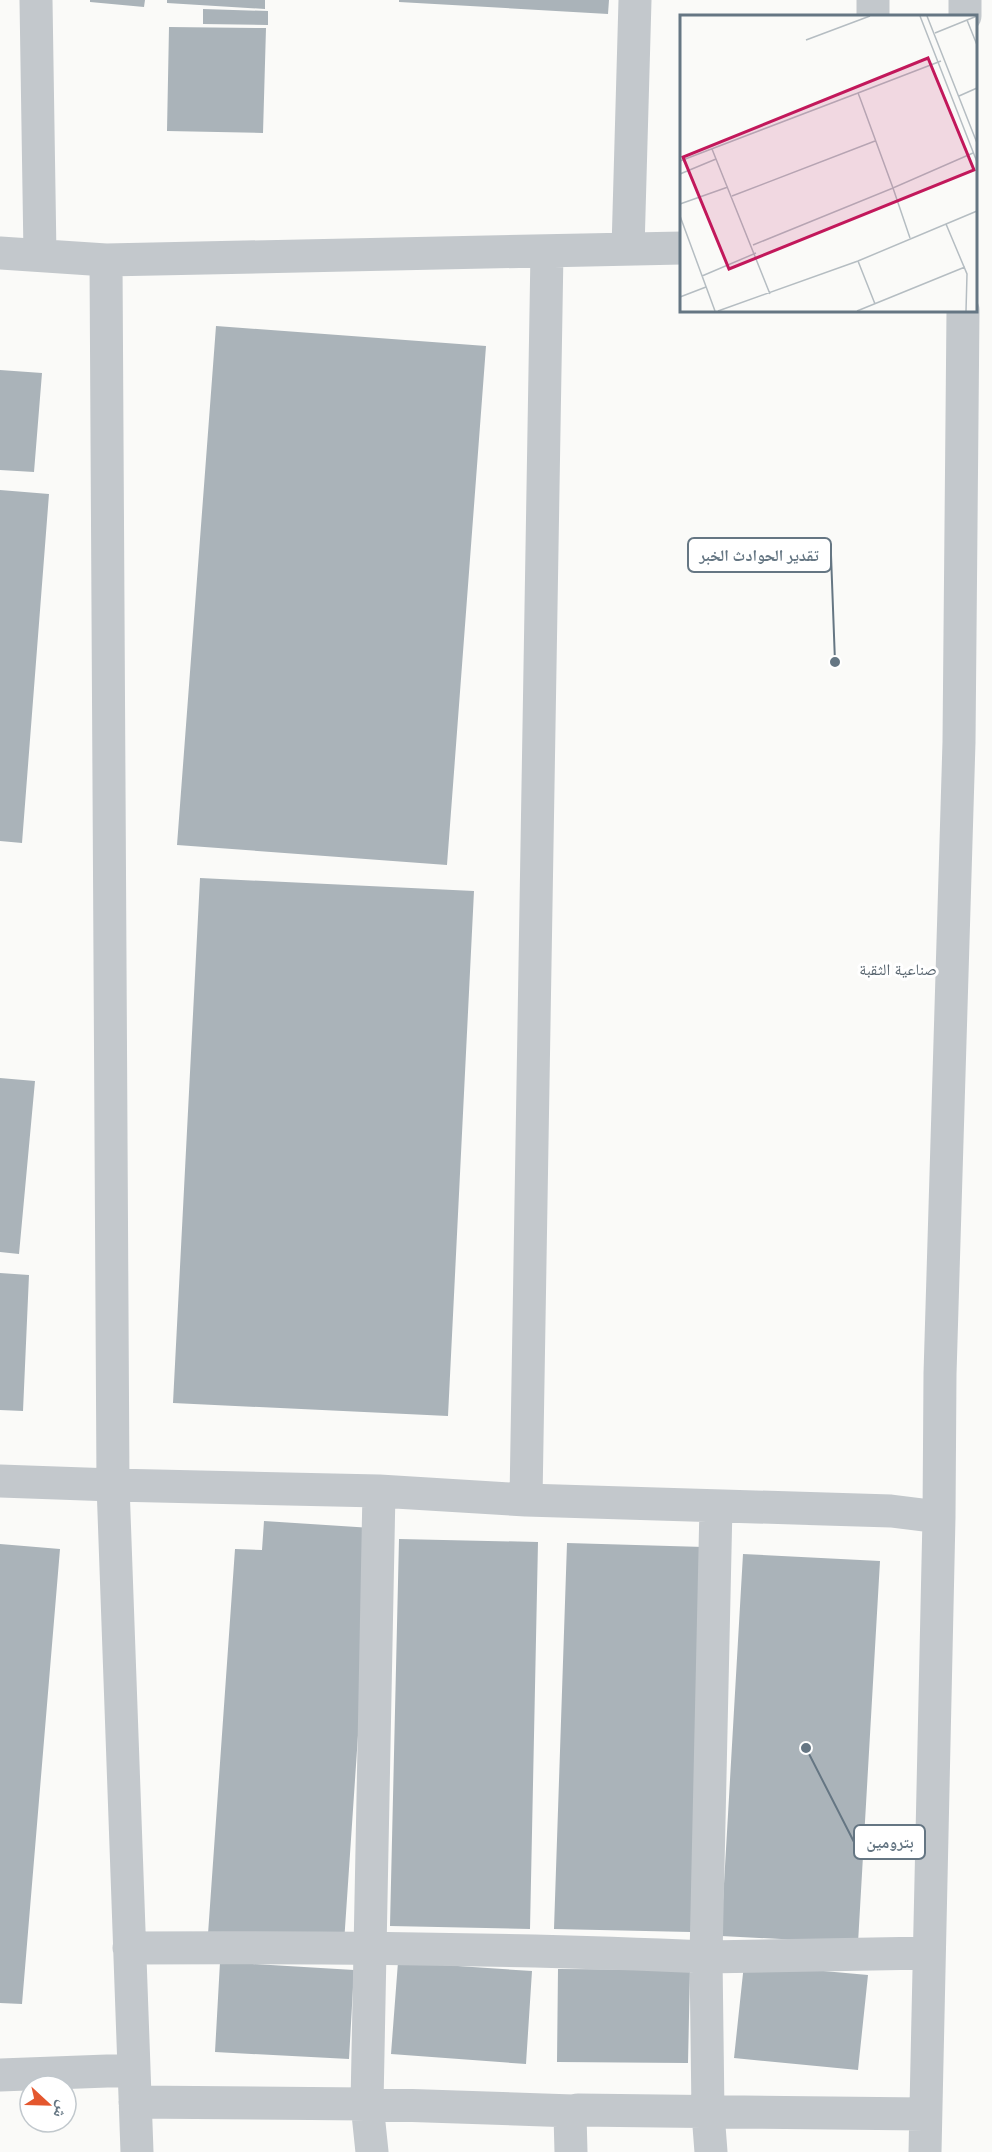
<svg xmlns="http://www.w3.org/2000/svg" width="992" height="2152" font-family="'DM Sans','Noto Naskh Arabic',sans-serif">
	<rect width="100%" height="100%" fill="#fafaf8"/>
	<!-- building -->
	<path fill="#aab3b9" d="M90,0h55l-1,7 -54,-5z
		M167,0h98v9l-98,-6z
		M399,0h210l-1,14 -209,-12z
		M203,9l65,2v14l-65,-1z
		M169,27l97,1 -3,105 -96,-2z
		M216,326l270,20 -39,519 -270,-20z
		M0,370l42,3 -8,99 -34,-2z
		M0,490l49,4 -27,349 -22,-2z
		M200,878l274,13 -26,525 -275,-13z
		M0,1078l35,3 -16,173 -19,-2z
		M0,1273l29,2 -6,136 -23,-1z
		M264,1521l108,7 -28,415 -136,-9 27,-385 27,1z
		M399,1539l139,3 -8,387 -140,-3z
		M567,1543l137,4 -13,385 -137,-3z
		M0,1544l60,5 -38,455 -22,-1z
		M743,1554l137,7 -22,382 -137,-7z
		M220,1962l134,8 -5,89 -134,-7z
		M398,1962l134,9 -6,93 -135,-10z
		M744,1964l124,11 -10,95 -124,-12z
		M558,1969l132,1 -2,93 -131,-1z"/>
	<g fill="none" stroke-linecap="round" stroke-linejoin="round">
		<!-- minor -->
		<path stroke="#c3c8cc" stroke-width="33" d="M36,0l4,255
			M873,0v16
			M965,16v-16
			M628,249l7,-249
			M0,253l106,7 576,-12
			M0,1481l113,4 -7,-1225
			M526,1500l21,-1249
			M716,1506l-10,451 222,-4
			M939,1517l1,-143 19,-632 4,-432
			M129,1948c193,-1 385,0 577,9l2,156 3,39
			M0,2075l134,-5
			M135,2102l232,2 206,7
			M137,2152l-24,-667 266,6 147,9 365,11 48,6 -14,635
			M372,2152l-5,-48 12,-613
			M571,2152l-1,-37 3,-4 5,-1 346,4"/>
	</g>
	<g text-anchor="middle" stroke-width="6" stroke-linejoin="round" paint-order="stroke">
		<!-- neighbourhood labels -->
		<g font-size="16" fill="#57646e" stroke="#fff">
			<text x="898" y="975">صناعية الثقبة</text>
		</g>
	</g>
	<!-- overview -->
	<g transform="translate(680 15)">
		<rect width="297" height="297" fill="#fafaf8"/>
		<path fill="none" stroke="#b5bdc2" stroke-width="1.5" d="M240,1l57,146M247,1l50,127M287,5l10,25M255,18l42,-17M126,25l64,-24M261,46l-83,32 2,5 33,90 80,-35M279,81l18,-8M32,134l58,145M0,146l178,-68M0,159l36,-15M52,181l143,-55M0,189l48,-17M0,201l35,95M266,209l21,50 -1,37M73,230l140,-57 17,50M178,246l17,43M22,261l54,-23M0,282l26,-10M38,296l140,-50 119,-50M177,296l108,-44"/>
		<path fill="#c2185b" fill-opacity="0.15" stroke="#c2185b" stroke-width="3" d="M248,43l46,112 -245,99 -46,-112z"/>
		<rect width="297" height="297" fill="none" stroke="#657683" stroke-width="3"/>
	</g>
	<!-- callouts -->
	<path fill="none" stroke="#657683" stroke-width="2" d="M835 662L831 555M806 1748L854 1842"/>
	<g fill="#657683" stroke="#fff" stroke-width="2">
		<circle cx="835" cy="662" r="6"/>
		<circle cx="806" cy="1748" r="6"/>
	</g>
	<g fill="#fff" stroke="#657683" stroke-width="2">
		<rect x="688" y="538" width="143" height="34" rx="6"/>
		<rect x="854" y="1825" width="71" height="34" rx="6"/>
	</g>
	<g font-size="16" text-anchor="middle" font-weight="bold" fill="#657683">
		<text x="759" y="561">تقدير الحوادث الخبر</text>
		<text x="890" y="1848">بترومين</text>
	</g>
	<!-- north arrow -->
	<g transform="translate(48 2104) rotate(112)"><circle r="28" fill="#ffffff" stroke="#c1c8cd" stroke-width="1.5"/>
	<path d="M0-4.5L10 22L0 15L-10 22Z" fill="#e4572e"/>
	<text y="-9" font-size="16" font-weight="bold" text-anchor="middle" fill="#657683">ش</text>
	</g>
</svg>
